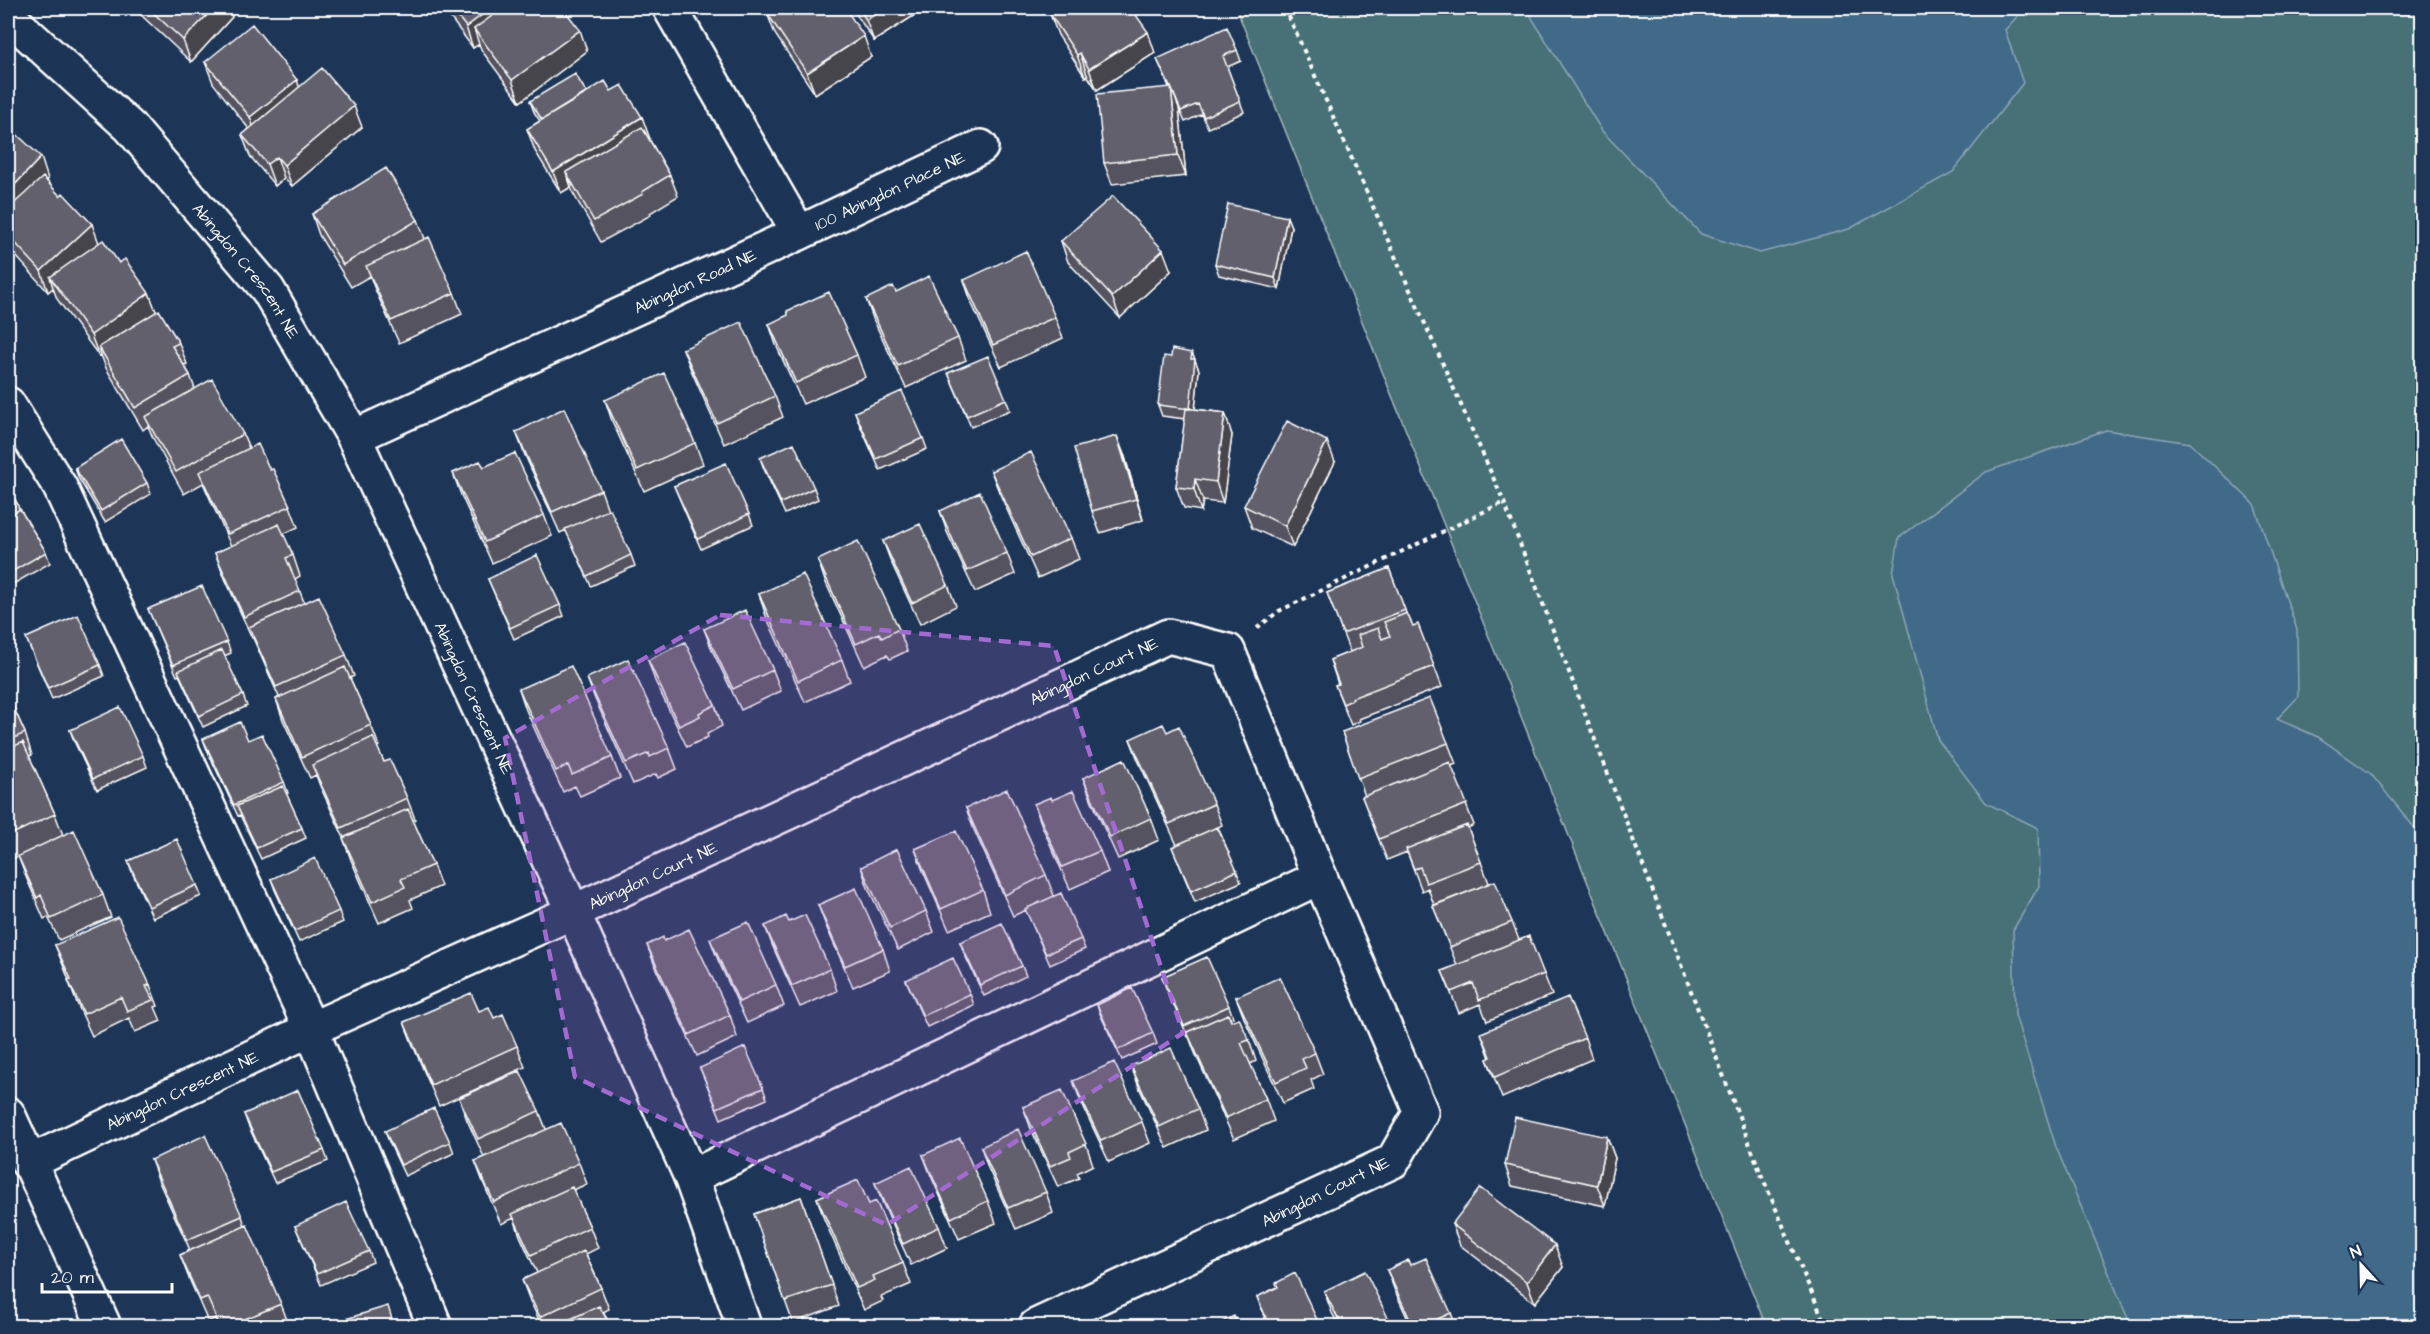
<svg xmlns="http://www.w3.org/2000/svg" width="2430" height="1334" font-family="'Architects Daughter',sans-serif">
	<rect width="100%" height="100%" fill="#1d3557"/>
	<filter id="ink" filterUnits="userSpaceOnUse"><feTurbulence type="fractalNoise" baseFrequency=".0167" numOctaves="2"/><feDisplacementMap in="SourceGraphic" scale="12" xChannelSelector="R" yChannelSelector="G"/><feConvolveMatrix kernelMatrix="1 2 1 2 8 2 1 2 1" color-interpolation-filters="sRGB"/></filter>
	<g filter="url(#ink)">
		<!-- green -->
		<path fill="#477176" stroke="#a3b8ba" stroke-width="1.5" d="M1236,8h1186v1318h-656z"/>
		<!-- water -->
		<path fill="#416a88" stroke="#8da6b8" stroke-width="1.5" d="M1528,8h497l-20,22 18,53 -70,89 -104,57 -89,24 -59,-19 -99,-103 -69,-111z
			M2106,430l84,13 64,61 43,126 1,67 -21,22 41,18 53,37 51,63v489h-291l-75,-179 -41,-132 -2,-85 26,-44 -1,-58 -52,-25 -48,-63 -45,-166 6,-36 87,-66z"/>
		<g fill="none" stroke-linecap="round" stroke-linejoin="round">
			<defs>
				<g id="minor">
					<path id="s1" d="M8,16l122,111 138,163 86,147 219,475 -262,117 -283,134"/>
					<path id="s2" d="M799,233l182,-86"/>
					<path d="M8,404l52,83 251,542 124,297"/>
					<path id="s3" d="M354,437l445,-204 -129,-225"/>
					<path d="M8,1114l96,212"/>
					<path d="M691,1177l629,-300"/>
					<path id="s4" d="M744,1326l-53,-149 -118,-265 595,-276 60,15 92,226 101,235 -28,49 -357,165"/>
				</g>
			</defs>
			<!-- minor casing -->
			<use href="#minor" stroke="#fff" stroke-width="38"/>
			<!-- path -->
			<path stroke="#fff" stroke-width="4" stroke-dasharray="4.5 4.5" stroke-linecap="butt" d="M1285,8l219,494 257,672 65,152
				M1257,628l22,-17 225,-109"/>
			<!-- minor -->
			<use href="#minor" stroke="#1d3557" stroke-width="33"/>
		</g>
		<!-- wall -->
		<path fill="#55535e" stroke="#fff" stroke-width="1.5" d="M116,8h18l-8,8z
			M137,8h92l3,9 -41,45 -52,-49z
			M443,8h120l24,43 -67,51 -38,-51 -3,-7 -6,4z
			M852,8h74l-52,33z
			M1030,8h16l-1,3z
			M767,13l104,44 -56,37 -40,-60z
			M1050,14l105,39 -58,37 -10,-15 -2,2 -27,-42z
			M1237,50l4,11 -14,6 17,45 -36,16 -6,-14 -17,8 -6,-14 7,68 -74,8 -8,-21 65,-76 -12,-28z
			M205,62l94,25 63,40 -70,59 -8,-8 -9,8 -25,-30 -8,-21 7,-6 -36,-46z
			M611,91l31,26 7,22 21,36 8,21 -28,17 1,2 -50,27 -28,-49 -2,-6 -10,6 -26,-42 -8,-22 13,-8 -6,-9 -4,-11 57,-8z
			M8,126l40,53 -1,2 52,62 50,50 7,19 23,31 8,21 -3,1 6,10 5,14 48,45 6,14 21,22 20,36 8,21 -15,7 10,21 7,21 -5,3 9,23 42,53 8,21 -4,2 21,47 8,21 -2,1 7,15 23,36 8,21 -2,1 20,45 8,21 -31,14 3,8 -34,15 -28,-63 -8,-22h1l-24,-52 -4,-11 -6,3 -27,-58 -7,-21 3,-2 -26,-59h-1l-29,-64 -8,-21 16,-7 -28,-63 -19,11 -31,-56 -5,-12 -5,4 -37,-62 -5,-13 -2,1 -42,-57 -4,-11 -5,4 -40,-45z
			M312,214l106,6 7,19 29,54 8,21 -63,29 -25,-56 -4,-11 -19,11 -32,-52z
			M1287,217l4,10 -12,62 -60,-14 -4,-11z
			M1061,241l110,30 -51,47 -52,-56z
			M964,280l91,37 8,21 -62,29 -30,-65z
			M896,292l62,46 8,22 -60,28 -32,-67 -8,-22z
			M769,324l88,31 8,22 -62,27 -27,-59z
			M683,349l92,47 8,21 -59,27 -33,-74z
			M1192,353l7,17 -4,39 30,4 7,22 -9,68 -20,-2 -2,10 -17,-3 -8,-21 9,-68 -23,-3 -4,-11 13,-48z
			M948,373l58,26 4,11 -39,17z
			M605,400l90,43 8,21 -59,27 -32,-70z
			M855,412l68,26 4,11 -47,21 -21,-47z
			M516,432l85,58 7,20 23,45 4,11 -44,20 -25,-56 -6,3 -36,-80z
			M1125,457l18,63 -43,13 -8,-22z
			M760,458l54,30 4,11 -33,15 -21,-45z
			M1335,462l-42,85 -41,-19 -8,-22z
			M484,467l60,48 8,21 -60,27 -31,-68 -8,-22z
			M75,468l72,15 4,11 -46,28 -26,-43z
			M991,471l80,67 8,21 -41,19 -39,-86z
			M674,486l75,28 4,11 -52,24z
			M8,487l9,16 2,6 27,43 4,11 -42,24z
			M940,511l67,42 8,21 -40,18 -28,-60z
			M883,541l65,44 8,21 -36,18 -29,-62z
			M818,560l81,69 8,22 -17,8 -3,-4 -23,11 -39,-85z
			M1389,568l17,45 28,53 8,21 -83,32 1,2 -9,4 -16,-40 3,-1 -8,-24 20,-8 -23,-59z
			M488,579l72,26 4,11 -50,23z
			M759,594l83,66 8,21 -45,21 -39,-86z
			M148,609l79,33 4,11 -7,3 19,39 4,11 -44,21 -24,-52 -2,1z
			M704,629l69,41 8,21 -40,19 -29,-60z
			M26,638l74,27 4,11 -52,23z
			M648,660l67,45 7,21 -15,8 1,3 -21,10 -32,-66z
			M587,678l82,70 8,21 -19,9 -2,-4 -23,10 -38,-85z
			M519,689l93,68 8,21 -40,18 -5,-10 -12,6 -37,-82z
			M8,695l17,38 7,22 -3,1 26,58 8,21 40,60 8,22 -52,23 -11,-23 -4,2 -18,-42 -8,-21 -10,5z
			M70,730l73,26 4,11 -50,23 -23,-49z
			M1167,732l47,72 8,21 -4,2 23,55 -46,20 -23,-55 5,-2 -39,-85 -8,-21z
			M1342,732l106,11 8,21 -5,2 23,59 -6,3 21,55 23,39 7,18 25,34 8,21 -65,26 -7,-17 -21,9 -17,-42 15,-6 -24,-59 48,-19 -47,18 -6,-17 -6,3 -15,-39 -20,8 -25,-63 3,-1z
			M203,739l45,1 36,42 4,11h-2l16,35 4,10 -45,21 -21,-44 -2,1 -31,-66z
			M1083,778l68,40 8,22 -41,19 -27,-60z
			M1052,800l48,51 8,21 -38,17 -28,-63 -8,-22z
			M966,808l80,67 8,21 27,43 4,10 -35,16 -24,-55 -13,6 -39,-86z
			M915,849l68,41 7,22 -41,18 -26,-59z
			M128,861l69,24 4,11 -48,22 -21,-46z
			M861,867l65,44 8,21 -36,18 -30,-62z
			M271,879l68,32 4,11 -44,20 -24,-52z
			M818,905l65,44 7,22 -37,16 -27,-61z
			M789,922l41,47 7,22 -37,16 -27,-60 -8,-21z
			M710,939l66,46 8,21 -37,17 -29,-63z
			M664,941l66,74 7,22 -40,19 -42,-90 -8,-21z
			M960,942l62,24 4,10 -42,20 -20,-43z
			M55,945l95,40 8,21 -3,1 6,14 -26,11 -6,-14 -37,18 -16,-35 -8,-21h1z
			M1162,977l67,29 4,11 -3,1 1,3 18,19 7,21 -6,3 16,35 8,22 -40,18 -39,-86 -6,-16h-1l-22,-49z
			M906,980l64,14 4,11 -47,22z
			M1236,997l79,56 8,21 -12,6 3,9 -31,14 -39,-85z
			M1097,1005l56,28 4,11 -35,16 -21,-44z
			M479,1011l15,7 23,28 8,21 -86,39 -27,-63 -8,-21z
			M1481,1033l104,5 7,21 -90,39 -15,-39 3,-1z
			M1131,1066l67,43 8,21 -39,18 -28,-61z
			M700,1068l63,20 4,11 -46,20z
			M1073,1081l69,41 8,21 -41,19 -28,-60z
			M459,1098l80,13 7,18 33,34 8,21 -14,6 17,37 8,21 -12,6 15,34 8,21 -6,3 8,14h-69l-12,-25 -8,-21 15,-7 -17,-37 -6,-18 -13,6 -18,-42 -8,-21 9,-4 -17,-37z
			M1023,1107l63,37 7,21 -16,8 2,5 -21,9 -27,-58z
			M244,1114l80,36 4,11 -53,22 -27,-58z
			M385,1131l65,11 4,11 -49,23 -16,-34z
			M1607,1137l8,21 -10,48 -93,-20 -7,-21z
			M981,1147l65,45 7,21 -37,16 -28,-61z
			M923,1155l65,46 8,22 -37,16 -28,-63z
			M151,1160l91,56 3,10 36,78 8,21 -4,1h-67l-3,-8 -7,4 -20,-46 -8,-21 10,-5 -31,-68z
			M875,1183l64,44 8,21 -36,17 -28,-61z
			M801,1197l38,109 -46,17 -39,-109z
			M817,1198l52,6 34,59 8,21 -30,13 2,4 -19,9 -40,-91z
			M1452,1224l111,43 -28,36 -75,-58z
			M295,1226l74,25 4,11 -52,23z
			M1410,1265l41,48 5,13h-45l-16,-35 -8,-21z
			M1276,1283l44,43h-52l-11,-29 21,-10z
			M1324,1291l68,35h-53l-7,-13z"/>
		<!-- shaded-wall -->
		<path fill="#45444c" stroke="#fff" stroke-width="1.5" d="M122,8h12l-8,8z
			M214,8h15l3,9 -41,45 -8,-22z
			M491,8h36l-53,21 5,15 -6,4 -7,-21z
			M748,8h11l-9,5z
			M885,8h41l-52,33 -8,-21z
			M580,30l7,21 -67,51 -8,-22z
			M1148,32l7,21 -58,37 -8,-21z
			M864,36l7,21 -56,37 -8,-21z
			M1080,53l7,22 -2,2 -8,-22z
			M297,80l7,21 -46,38 -8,-22z
			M1171,87l8,21 7,68 -8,-21z
			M354,106l8,21 -70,59 -8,-21z
			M642,117l8,22 -77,47 -7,-14 5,15 -10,6 -8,-21z
			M41,157l7,22 -40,43v-30z
			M277,157l7,21 -9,8 -8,-22z
			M1287,217l4,10 -12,62 -4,-11z
			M92,224l8,22 -50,31 3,11 -5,4 -7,-21z
			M1163,250l8,21 -51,47 -8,-21z
			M149,293l8,21 -58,33 2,8 -2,1 -8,-21z
			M1192,353l7,17 -5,50 -4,-11 1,-50z
			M1225,413l7,22 -9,68 -7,-21z
			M1117,436l8,21 18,63 -7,-21z
			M1327,441l8,21 -42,85 -8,-21z
			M1195,479l8,22 -2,10 -7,-22z
			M1607,1137l8,21 -10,48 -8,-21z
			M1555,1245l8,22 -28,36 -8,-21z"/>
		<!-- building -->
		<path fill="#63616d" stroke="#fff" stroke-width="1.5" d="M148,8h66l-31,32z
			M451,8h40l-25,19z
			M503,8h60l17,22 -68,50 -38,-51z
			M775,8h70l19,28 -57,37 -40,-60z
			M859,8h26l-19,12z
			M1061,8h70l17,24 -59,37 -9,-16 -3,2 -27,-41z
			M252,24l45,56 -47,37 -45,-55z
			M1227,27l10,23 -14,6 17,45 -36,16 -6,-13 -17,7 -10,-24h-1l-13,-28z
			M322,68l32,38 -70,59 -7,-8 -10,7 -25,-29z
			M575,74l12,19 -45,27 -12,-19z
			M605,81l6,10 11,-6 20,32 -89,55 -26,-43z
			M1171,87l7,68 -74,8 -7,-69z
			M8,126l33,31 -33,35z
			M642,127l28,48 -28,17 1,2 -49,27 -28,-49z
			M386,168l32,52 -75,45 -31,-51z
			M43,177l17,19 3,-3 29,31 -51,47 -33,-36v-26z
			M1113,196l50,54 -51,47 -51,-56z
			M1228,204l59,13 -12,61 -60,-14z
			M429,237l25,56 -63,28 -25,-55z
			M103,240l16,23 6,-4 24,34 -58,42 -41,-58z
			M1026,251l29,66 -62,28 -29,-65z
			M929,276l29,62 -60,28 -32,-67 27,-13 3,6z
			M829,292l28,63 -61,28 -27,-59 19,-9 -1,-4z
			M159,310l20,33 -7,3 18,29 -55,33 -36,-61z
			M741,322l34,74 -58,27 -34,-74z
			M1172,349l20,4 -1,6h4l-5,50 -32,-4 6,-49 7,1z
			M988,356l18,43 -39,17 -19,-43z
			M664,373l31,70 -58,27 -32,-70z
			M212,379l31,55 -67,38 -31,-55z
			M902,391l21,47 -47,21 -21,-47z
			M564,408l37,82 -49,22 -36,-80z
			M1186,408l39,5 -9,69 -21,-3 -1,10 -18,-2z
			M1287,421l40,20 -42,85 -41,-20z
			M1117,436l19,63 -44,12 -18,-63z
			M121,439l26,44 -46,28 -26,-43z
			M794,443l20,45 -33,15 -21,-45z
			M258,444l12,26 3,-1 17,37 -62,28 -29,-62z
			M1031,452l40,86 -40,19 -40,-86z
			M515,453l29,62 -59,27 -32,-69 27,-12 4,6z
			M726,463l23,51 -51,25 -24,-53z
			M8,487l9,16 -9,6z
			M980,492l27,61 -40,18 -27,-60z
			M20,509l26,43 -38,22v-58z
			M610,509l21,46 -44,21 -22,-47z
			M279,524l14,31 -7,3 14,33 -56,26 -29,-64z
			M920,524l28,61 -36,18 -29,-62z
			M858,541l41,88 -17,9 -3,-5 -23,11 -38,-84z
			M537,555l23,50 -50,23 -22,-49z
			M1389,568l16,42 -62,24 -16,-41z
			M803,574l39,86 -44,21 -39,-87z
			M202,586l25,56 -54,23 -25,-56z
			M319,596l27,59 -70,32 -27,-60z
			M745,610l28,60 -40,19 -29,-60z
			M1407,613l6,13 5,-2 16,42 -82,32v2l-9,4 -8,-19 4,-1 -9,-24 32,-13 -4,-12 20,-7 4,11 8,-3 -6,-14z
			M78,615l22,50 -52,23 -22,-50z
			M685,642l30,63 -16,8 1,3 -21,10 -31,-66z
			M222,650l21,45 -44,21 -21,-45z
			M628,659l41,89 -19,9 -1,-4 -23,10 -39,-85z
			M571,666l41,91 -40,18 -4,-10 -12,6 -37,-82z
			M345,667l26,58 -69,32 -26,-58z
			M8,695l17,38 -17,8z
			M1430,698l18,45 -90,35 -16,-46z
			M120,707l23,49 -50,23 -23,-49z
			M240,722l8,18 14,-6 22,48 -50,23 -31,-66z
			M1163,724l4,8 12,-6 35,78 -45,20 -39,-85z
			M373,737l11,25 6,-2 17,38 -66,30 -29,-63z
			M23,742l32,72 -47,22v-87z
			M1124,759l27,59 -41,19 -27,-59z
			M1450,762l17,42 -88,35 -17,-42z
			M283,786l19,42 -45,20 -20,-42z
			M1007,789l39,86 -41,20 -39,-87z
			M1073,791l27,60 -38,16 -28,-63 17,-7 1,3z
			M408,809l25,56 -32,14 4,8 -33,15 -29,-64z
			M1467,825l14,37 -55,21 -6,-16 -6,2 -8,-20z
			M1217,827l20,44 -46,20 -19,-44z
			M74,830l29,65 -52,24 -10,-24 -4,3 -19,-42z
			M956,831l27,59 -42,19 -26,-60z
			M177,839l20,46 -48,22 -21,-46z
			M897,849l29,62 -36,17 -29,-61z
			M315,858l24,53 -44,20 -24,-52z
			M1495,881l17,41 -62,25 -17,-41z
			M856,888l27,61 -38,17 -27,-61z
			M1061,893l20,46 -35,15 -21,-45z
			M805,915l25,54 -38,17 -27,-60 21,-10 3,6z
			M118,917l32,68 -4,1 7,14 -26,11 -6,-14 -37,17 -16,-34 3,-1 -16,-34z
			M748,922l28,63 -37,17 -29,-63z
			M1002,923l20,43 -42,19 -20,-43z
			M689,929l41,86 -41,20 -42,-90 16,-8 1,4z
			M1529,936l15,38 -65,26 -6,-17 -22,9 -9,-21z
			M1207,957l22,49 -45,20 -22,-49z
			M953,958l17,36 -47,22 -17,-36z
			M1280,977l35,76 -13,6 4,9 -30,14 -40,-85z
			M1132,988l21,45 -35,17 -21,-45z
			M471,993l8,18 10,-4 5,11 9,-4 14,32 -86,39 -27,-63z
			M1568,997l17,41 -90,39 -8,-18 4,-2 -10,-24z
			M1228,1014l3,7 8,-3 10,22 -8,3 25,56 -40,19 -39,-86z
			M745,1047l18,41 -46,20 -17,-40z
			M1171,1048l27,61 -39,18 -28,-61z
			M1114,1062l28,60 -41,19 -28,-60z
			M520,1071l19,40 -61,28 -19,-41z
			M298,1090l26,60 -53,22 -27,-58z
			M1062,1090l24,54 -17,8 2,5 -21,9 -27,-59z
			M434,1108l16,34 -49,23 -16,-34z
			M1515,1117l92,20 -10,48 -92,-20z
			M561,1123l18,40 -85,39 -19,-41z
			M1018,1129l28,63 -38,16 -27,-61z
			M205,1135l37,81 -55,24 -36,-80z
			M960,1138l28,63 -37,17 -28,-63z
			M911,1166l28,61 -36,17 -28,-61z
			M858,1180l11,24 7,-3 27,62 -30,13 2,4 -18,8 -40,-90z
			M572,1187l18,40 -59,28 -19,-41z
			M1480,1188l75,57 -28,37 -75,-58z
			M801,1197l31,88 -47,16 -31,-87z
			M346,1202l23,49 -52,23 -22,-48z
			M247,1225l34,79 -53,22h-8l-13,-29 -7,3 -20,-45z
			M584,1251l17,37 -61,29 -18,-37z
			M1426,1258l25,55 -29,13h-9l-26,-56 21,-10 2,5z
			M1365,1271l27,55h-50l-18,-35z
			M1295,1273l25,53h-50l-13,-29 21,-10 -2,-4z
			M388,1306l6,20h-56l-2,-4z
			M599,1306l12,20h-56z
			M1234,1316l5,10h-17l-2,-3z"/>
	</g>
	<!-- marked area -->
	<path fill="#a36bd2" fill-opacity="0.2" stroke="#a36bd2" stroke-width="4.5" stroke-dasharray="12 8" stroke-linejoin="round" d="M720,615l334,31 129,387 -296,192 -312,-148 -70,-339z"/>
	<g text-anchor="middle" stroke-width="5" stroke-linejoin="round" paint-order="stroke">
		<!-- street labels -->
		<g font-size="16" fill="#fff" stroke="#1d3557">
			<text dy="6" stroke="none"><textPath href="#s2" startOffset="100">100 Abingdon Place NE</textPath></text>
			<text dy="6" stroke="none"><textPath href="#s1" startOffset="350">Abingdon Crescent NE</textPath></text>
			<text dy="6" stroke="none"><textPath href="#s3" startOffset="375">Abingdon Road NE</textPath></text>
			<text dy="6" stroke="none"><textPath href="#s4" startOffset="1022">Abingdon Court NE</textPath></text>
			<text dy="6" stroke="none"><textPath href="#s1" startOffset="836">Abingdon Crescent NE</textPath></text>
			<text dy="6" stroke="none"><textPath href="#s4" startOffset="536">Abingdon Court NE</textPath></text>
			<text transform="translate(182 1090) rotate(-25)" y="6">Abingdon Crescent NE</text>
			<text transform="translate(1325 1191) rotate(-26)" y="6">Abingdon Court NE</text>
		</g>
	</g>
	<!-- margin -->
	<rect width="2430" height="1334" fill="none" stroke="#1d3557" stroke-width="30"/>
	<rect x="15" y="15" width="2400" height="1304" fill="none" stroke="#fff" stroke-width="2" filter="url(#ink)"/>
	<!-- north arrow -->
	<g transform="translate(2361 1265) rotate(338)" stroke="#1d3557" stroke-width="4.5" paint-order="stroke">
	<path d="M0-4.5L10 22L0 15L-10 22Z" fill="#ffffff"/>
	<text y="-9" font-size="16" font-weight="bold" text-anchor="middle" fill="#ffffff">N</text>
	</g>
	<!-- scale -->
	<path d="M42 1283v9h130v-9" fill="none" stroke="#ffffff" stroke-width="3"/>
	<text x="51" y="1283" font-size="18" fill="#ffffff" stroke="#1d3557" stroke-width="4.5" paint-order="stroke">20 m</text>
</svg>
